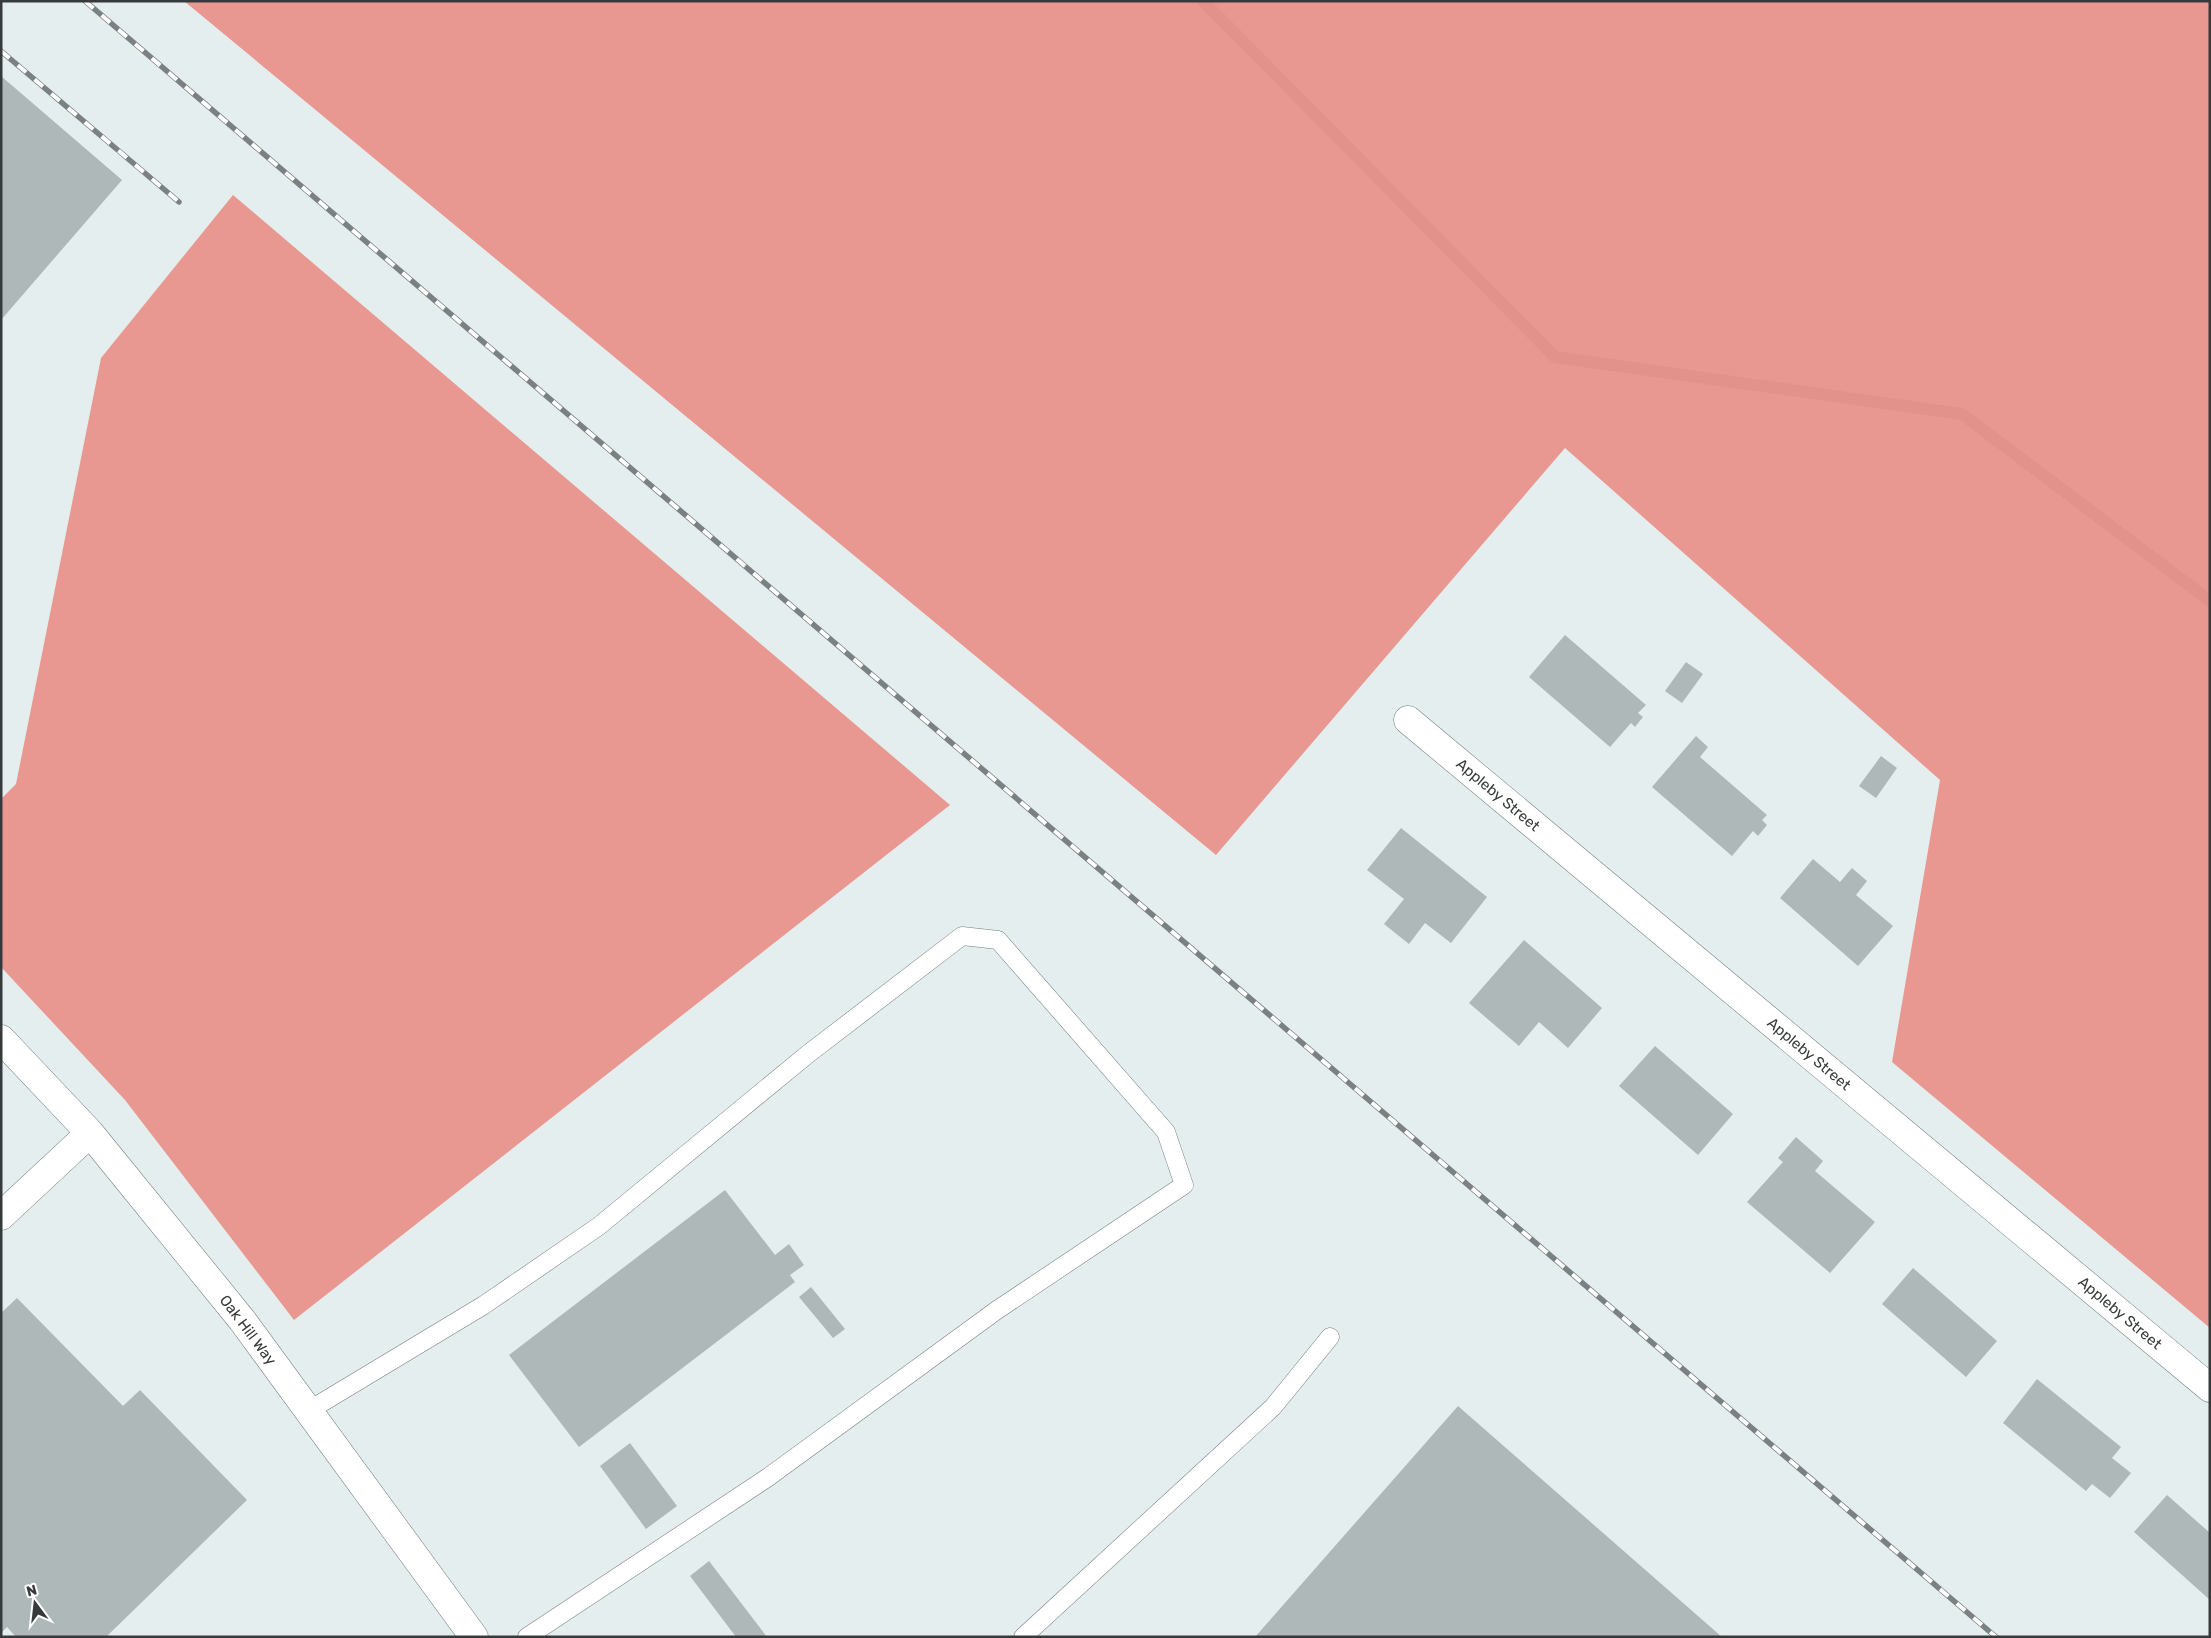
<svg xmlns="http://www.w3.org/2000/svg" width="2211" height="1638" font-family="Rubik,sans-serif">
	<rect width="100%" height="100%" fill="#e4eeef"/>
	<!-- forest -->
	<path fill="#e99891" d="M184,1h2026v1327l-318,-266 48,-282 -375,-332 -349,407z
		M233,195l717,610 -656,515 -169,-220 -124,-133v-168l15,-15 85,-426z"/>
	<g fill="none" stroke-linecap="round" stroke-linejoin="round">
		<!-- stream -->
		<path stroke="#e2928b" stroke-width="12" d="M1203,1l352,356 407,57 248,187"/>
	</g>
	<!-- building -->
	<path fill="#aeb8b9" d="M1,76l121,104 -121,140z
		M1565,635l81,70 -8,8 5,4 -8,10 -4,-4 -21,24 -81,-70z
		M1686,662l17,12 -21,29 -17,-12z
		M1696,736l12,11 -8,10 67,58 -5,5 5,5 -9,11 -5,-5 -21,25 -80,-69z
		M1881,756l16,12 -21,30 -17,-12z
		M1401,828l86,69 -36,46 -26,-20 -16,21 -25,-20 20,-25 -37,-29z
		M1813,859l27,23 12,-14 15,13 -11,14 37,31 -35,40 -78,-68z
		M1524,940l78,68 -34,40 -29,-26 -20,24 -50,-43z
		M1655,1046l78,68 -35,41 -79,-69z
		M1796,1137l27,24 -8,10 60,51 -45,51 -83,-71 36,-40 -5,-4z
		M725,1190l50,65 14,-11 15,21 -14,10 5,7 -216,165 -70,-92z
		M1913,1268l84,73 -31,36 -84,-73z
		M811,1287l34,42 -12,9 -34,-41z
		M17,1298l106,108 17,-16 107,110 -141,137h-90l-9,-10 -6,6v-320z
		M2037,1379l84,68 -9,11 19,15 -21,25 -18,-14 -6,7 -83,-68z
		M1458,1406l264,231h-467z
		M630,1443l47,63 -31,23 -46,-63z
		M2167,1495l43,38v67l-76,-68z
		M709,1561l58,76h-31l-46,-61z"/>
	<g fill="none" stroke-linecap="round" stroke-linejoin="round">
		<defs>
			<path id="lane" d="M308,1411l176,-106 115,-79 209,-172 154,-118 36,4 168,192 18,53 -187,125 -230,168 -240,159
				M1023,1637l250,-230 57,-70"/>
			<path id="street" d="M1408,720l802,668
				M1,1039l89,94 152,187 232,317
				M1,1216l89,-83"/>
		</defs>
		<!-- lane casing -->
		<use href="#lane" stroke="#747d7e" stroke-width="19"/>
		<!-- street casing -->
		<use href="#street" stroke="#747d7e" stroke-width="29"/>
		<!-- lane -->
		<use href="#lane" stroke="#fff" stroke-width="18"/>
		<!-- street -->
		<use href="#street" stroke="#fff" stroke-width="28"/>
		<defs>
			<path id="rail" d="M85,1l1911,1636
				M1,51l178,151"/>
		</defs>
		<!-- rail casing -->
		<use href="#rail" stroke="#7b8182" stroke-width="5.5"/>
		<!-- rail -->
		<use href="#rail" stroke="#fff" stroke-width="4" stroke-dasharray="11" stroke-linecap="butt"/>
	</g>
	<g text-anchor="middle" stroke-width="4" stroke-linejoin="round" paint-order="stroke">
		<!-- street labels -->
		<g font-size="15" fill="#373a3b" stroke="#fff">
			<text transform="translate(1498 795) rotate(40)" y="5">Appleby Street</text>
			<text transform="translate(1809 1054) rotate(40)" y="5">Appleby Street</text>
			<text transform="translate(2120 1313) rotate(40)" y="5">Appleby Street</text>
			<text transform="translate(248 1330) rotate(53)" y="5">Oak Hill Way</text>
		</g>
	</g>
	<!-- border -->
	<rect width="2211" height="1638" fill="none" stroke="#373a3b" stroke-width="5"/>
	<!-- north arrow -->
	<g transform="translate(35 1603) rotate(345)" stroke="#ffffff" stroke-width="4" paint-order="stroke">
	<path d="M0-4L9 19L0 12L-9 19Z" fill="#373a3b"/>
	<text y="-8" font-size="14" font-weight="bold" text-anchor="middle" fill="#373a3b">N</text>
	</g>
</svg>
